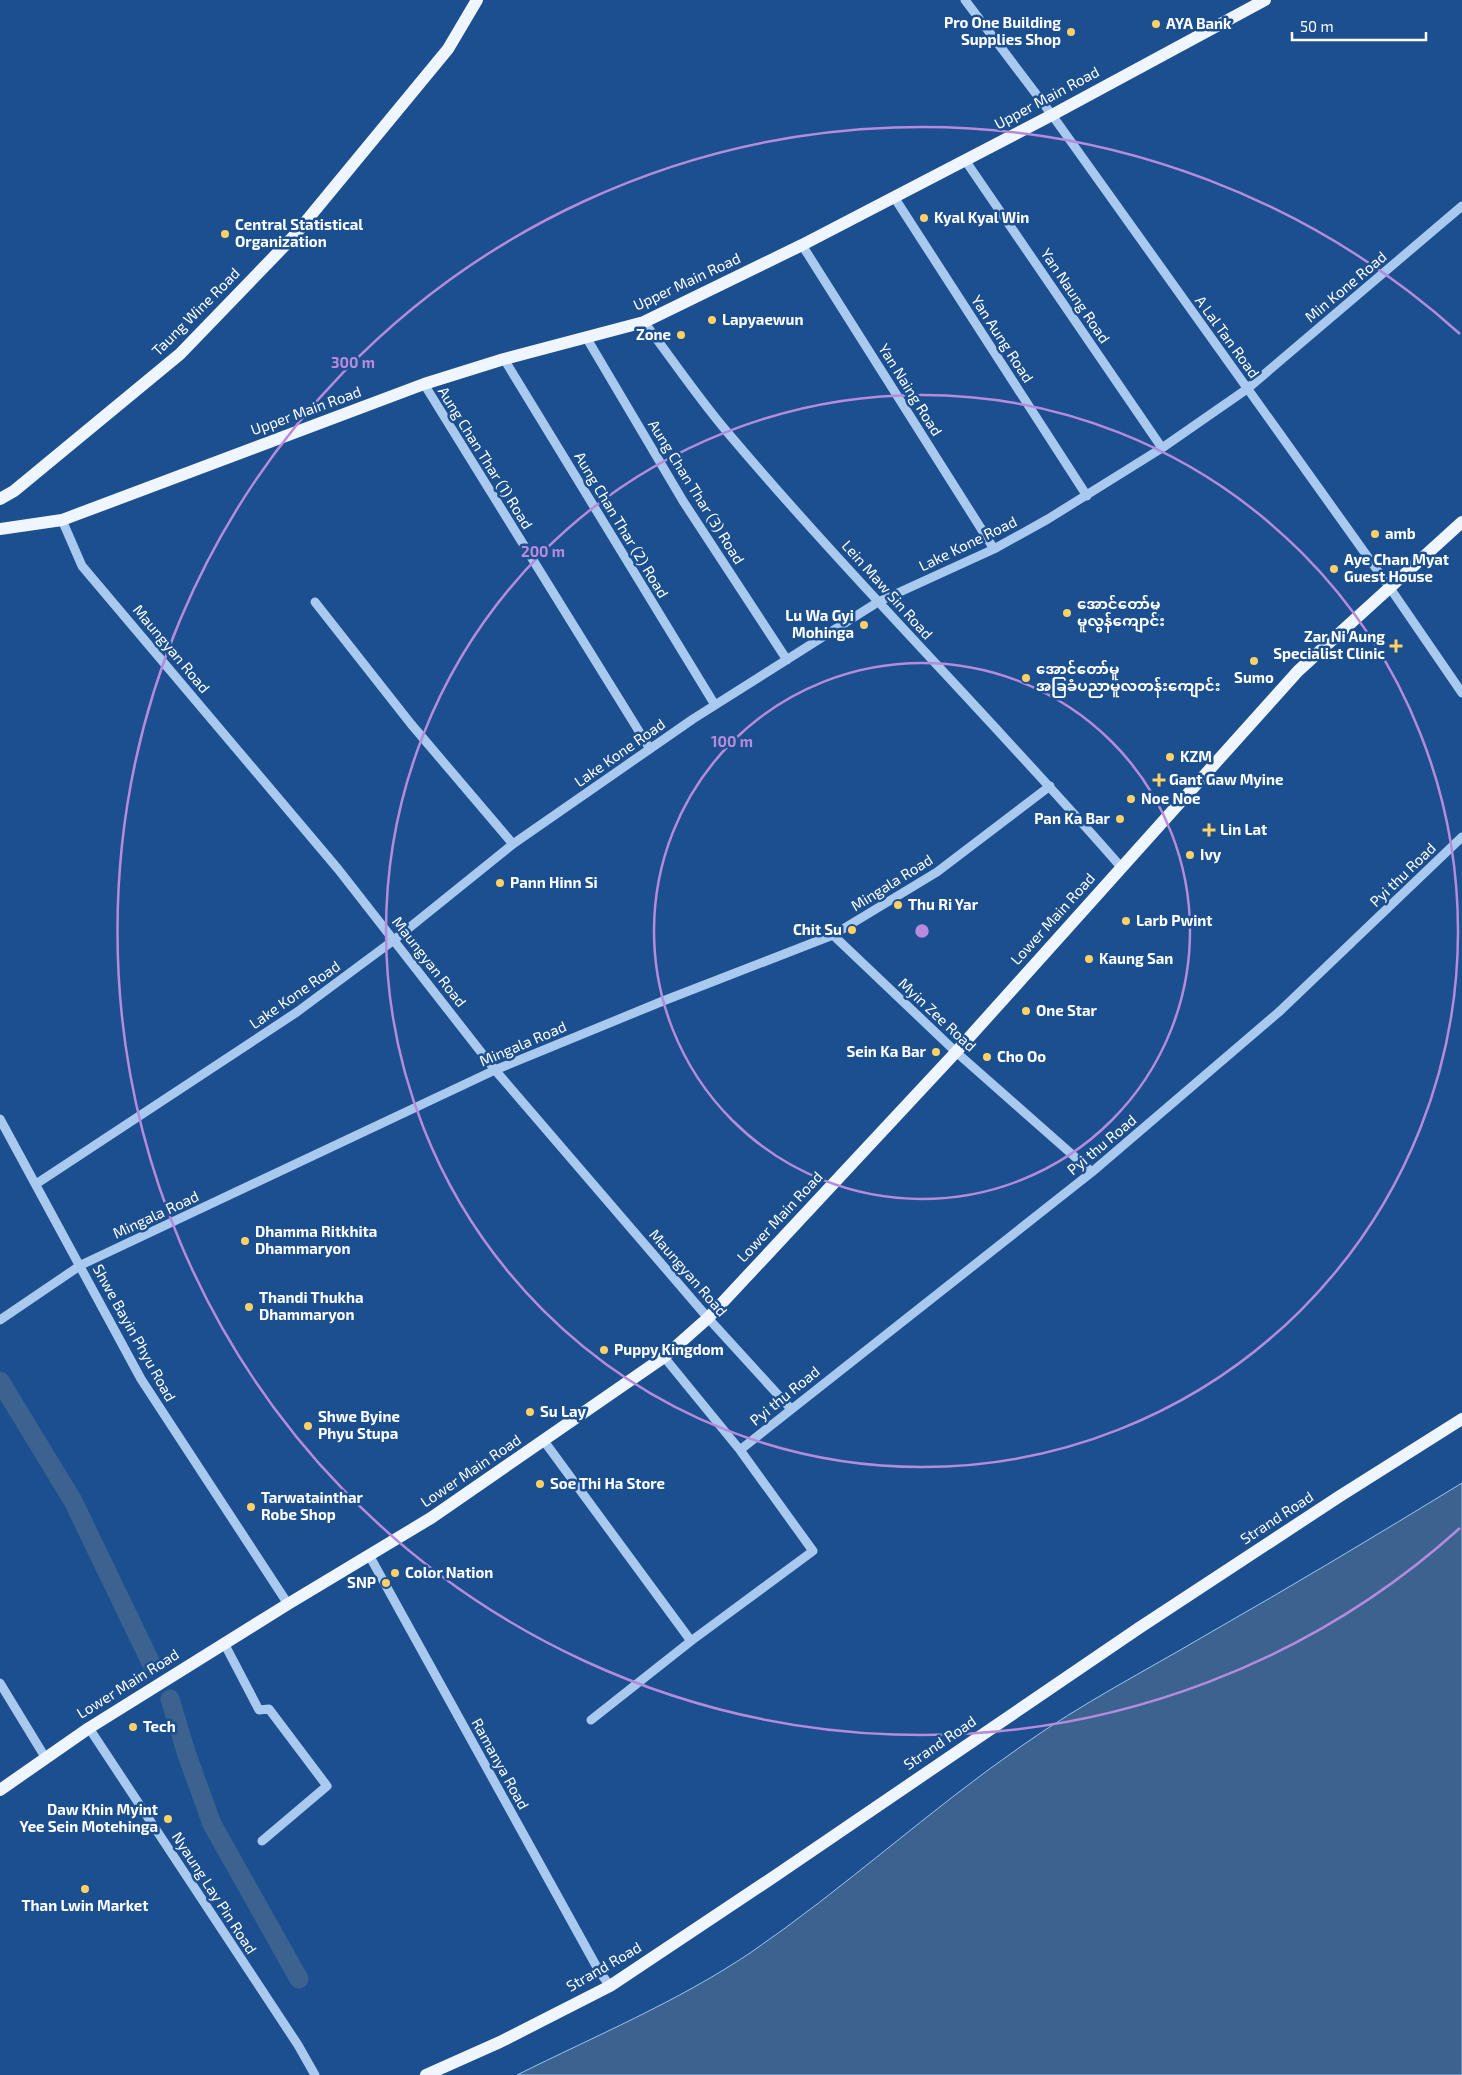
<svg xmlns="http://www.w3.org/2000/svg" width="1462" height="2075" font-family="'Exo 2','Noto Sans Myanmar',sans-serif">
	<rect width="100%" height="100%" fill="#1b4f8f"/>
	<!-- water -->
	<path fill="#3c6290" stroke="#9cc4f0" d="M1462,1483v592h-945c78,-39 160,-73 233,-122 95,-65 179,-143 273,-208 58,-41 122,-74 183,-110 86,-49 171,-100 256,-152z"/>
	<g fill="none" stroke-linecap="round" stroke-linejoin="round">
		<!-- canal -->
		<path stroke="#3c6290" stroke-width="19" d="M0,1381l73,120 78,162
			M170,1699l17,56 25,69 87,155"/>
		<!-- minor -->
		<path stroke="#a9c9ee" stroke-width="9" d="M965,0l87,115 338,473 72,105
			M965,160l197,288
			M894,197l193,299
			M802,245l192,304
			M644,322c28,37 54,76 84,111 126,149 265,287 393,434
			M586,337l97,164 104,159
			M504,359l211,346
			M424,384l226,365
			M62,520l20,46 256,303 157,201 213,248 83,91
			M315,602l96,122 102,120
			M833,935l123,117 136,120
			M0,1119l141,260 147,225
			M36,1184l261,-172 97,-72 119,-96 180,-125 185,-117 116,-53 54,-30 114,-71 85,-59 215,-183
			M0,1320l81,-55 414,-195 168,-69 170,-66 104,-63 113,-86
			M544,1441l147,200
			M740,1450l352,-278 188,-161 182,-174
			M369,1555l230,416 11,15
			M224,1643l35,67 10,-1 58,77 -65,55
			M0,1683l45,74
			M591,1720l100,-79 122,-90 -73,-101 -76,-93
			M89,1728l209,317 17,30"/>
		<!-- major -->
		<path stroke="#f0f6ff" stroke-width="12" d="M0,499l14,-8 166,-137 113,-117 155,-188 29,-49
			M0,529l62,-9 362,-136 80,-25 140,-37 158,-77 250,-130 213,-115
			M0,1790l89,-62 199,-124 143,-86 233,-161 44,-39 248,-266 342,-381 164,-149
			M426,2075l74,-33 110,-56 165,-110 364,-248 201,-132 122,-77"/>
	</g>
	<!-- distance rings -->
	<g fill="none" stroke="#b68bdc" stroke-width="2.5">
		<circle cx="922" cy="931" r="268"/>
		<circle cx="922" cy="931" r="536"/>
		<path d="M1460 1528A804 804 0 1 1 1460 334"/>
	</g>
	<!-- markers -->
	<g fill="#ffd166" stroke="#1b4f8f" stroke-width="2">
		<circle cx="1156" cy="24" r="5"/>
		<circle cx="1071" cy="32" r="5"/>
		<circle cx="924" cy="218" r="5"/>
		<circle cx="225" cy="234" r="5"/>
		<circle cx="712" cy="320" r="5"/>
		<circle cx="681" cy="335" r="5"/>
		<circle cx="1375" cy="534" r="5"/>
		<circle cx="1334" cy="569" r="5"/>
		<circle cx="1067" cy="613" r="5"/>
		<circle cx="864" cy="625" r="5"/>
		<path d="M1393.5 638.5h5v5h5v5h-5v5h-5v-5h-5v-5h5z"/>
		<circle cx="1254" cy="661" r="5"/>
		<circle cx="1026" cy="678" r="5"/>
		<circle cx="1170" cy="757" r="5"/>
		<path d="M1156.5 772.5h5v5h5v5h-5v5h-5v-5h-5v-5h5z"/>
		<circle cx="1131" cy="799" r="5"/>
		<circle cx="1120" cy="819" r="5"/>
		<path d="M1206.5 822.5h5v5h5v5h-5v5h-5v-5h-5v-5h5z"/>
		<circle cx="1190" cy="855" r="5"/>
		<circle cx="500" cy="883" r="5"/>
		<circle cx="898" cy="905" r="5"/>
		<circle cx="1126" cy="921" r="5"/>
		<circle cx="852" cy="930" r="5"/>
		<circle cx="1089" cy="959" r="5"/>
		<circle cx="1026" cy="1011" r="5"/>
		<circle cx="936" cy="1052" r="5"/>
		<circle cx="987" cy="1057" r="5"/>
		<circle cx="245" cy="1241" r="5"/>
		<circle cx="249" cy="1307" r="5"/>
		<circle cx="604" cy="1350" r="5"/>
		<circle cx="530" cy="1412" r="5"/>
		<circle cx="308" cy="1426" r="5"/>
		<circle cx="540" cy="1484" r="5"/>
		<circle cx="251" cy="1507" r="5"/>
		<circle cx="395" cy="1573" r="5"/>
		<circle cx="386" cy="1583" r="5"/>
		<circle cx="133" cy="1727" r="5"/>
		<circle cx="168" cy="1819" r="5"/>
		<circle cx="85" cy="1889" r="5"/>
	</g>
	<g text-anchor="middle" stroke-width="5" stroke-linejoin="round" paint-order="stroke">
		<!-- poi labels -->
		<g font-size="15" font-weight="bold" fill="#fff" stroke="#1b4f8f" text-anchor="start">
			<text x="1061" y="28" text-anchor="end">Pro One Building<tspan x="1061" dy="17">Supplies Shop</tspan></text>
			<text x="1166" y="29">AYA Bank</text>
			<text x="934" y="223">Kyal Kyal Win</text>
			<text x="235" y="230">Central Statistical<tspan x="235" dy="17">Organization</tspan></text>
			<text x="722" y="325">Lapyaewun</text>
			<text x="671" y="340" text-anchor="end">Zone</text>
			<text x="1385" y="539">amb</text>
			<text x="1344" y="565">Aye Chan Myat<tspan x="1344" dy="17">Guest House</tspan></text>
			<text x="1077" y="609">အောင်တော်မူ<tspan x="1077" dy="17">မူလွန်ကျောင်း</tspan></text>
			<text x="854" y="621" text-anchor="end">Lu Wa Gyi<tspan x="854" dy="17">Mohinga</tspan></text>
			<text x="1385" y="642" text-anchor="end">Zar Ni Aung<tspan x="1385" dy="17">Specialist Clinic</tspan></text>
			<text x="1036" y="674">အောင်တော်မူ<tspan x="1036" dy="17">အခြခံပညာမူလတန်းကျောင်း</tspan></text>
			<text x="1254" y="683" text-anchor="middle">Sumo</text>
			<text x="1180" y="762">KZM</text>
			<text x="1169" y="785">Gant Gaw Myine</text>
			<text x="1141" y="804">Noe Noe</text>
			<text x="1110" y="824" text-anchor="end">Pan Ka Bar</text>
			<text x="1220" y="835">Lin Lat</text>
			<text x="1200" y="860">Ivy</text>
			<text x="510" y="888">Pann Hinn Si</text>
			<text x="908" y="910">Thu Ri Yar</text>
			<text x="1136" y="926">Larb Pwint</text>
			<text x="842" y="935" text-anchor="end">Chit Su</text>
			<text x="1099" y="964">Kaung San</text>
			<text x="1036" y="1016">One Star</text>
			<text x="926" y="1057" text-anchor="end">Sein Ka Bar</text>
			<text x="997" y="1062">Cho Oo</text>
			<text x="255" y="1237">Dhamma Ritkhita<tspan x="255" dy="17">Dhammaryon</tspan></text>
			<text x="259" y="1303">Thandi Thukha<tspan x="259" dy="17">Dhammaryon</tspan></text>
			<text x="614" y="1355">Puppy Kingdom</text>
			<text x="540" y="1417">Su Lay</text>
			<text x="318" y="1422">Shwe Byine<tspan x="318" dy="17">Phyu Stupa</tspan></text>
			<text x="550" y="1489">Soe Thi Ha Store</text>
			<text x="261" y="1503">Tarwatainthar<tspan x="261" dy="17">Robe Shop</tspan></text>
			<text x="405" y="1578">Color Nation</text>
			<text x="376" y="1588" text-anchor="end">SNP</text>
			<text x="143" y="1732">Tech</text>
			<text x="158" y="1815" text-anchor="end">Daw Khin Myint<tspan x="158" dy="17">Yee Sein Motehinga</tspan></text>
			<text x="85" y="1911" text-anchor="middle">Than Lwin Market</text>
		</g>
		<!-- street labels -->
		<g font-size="15" fill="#fff" stroke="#1b4f8f">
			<text transform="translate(1047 98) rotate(-28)" y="5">Upper Main Road</text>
			<text transform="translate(687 282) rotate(-25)" y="5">Upper Main Road</text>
			<text transform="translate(1346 287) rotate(-40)" y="5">Min Kone Road</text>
			<text transform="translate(1075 296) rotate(56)" y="5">Yan Naung Road</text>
			<text transform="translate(196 312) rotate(-45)" y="5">Taung Wine Road</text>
			<text transform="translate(1227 337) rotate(54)" y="5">A Lal Tan Road</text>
			<text transform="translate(1002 339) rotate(57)" y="5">Yan Aung Road</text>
			<text transform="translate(910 390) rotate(58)" y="5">Yan Naing Road</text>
			<text transform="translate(306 411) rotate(-20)" y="5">Upper Main Road</text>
			<text transform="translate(485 458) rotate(58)" y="5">Aung Chan Thar (1) Road</text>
			<text transform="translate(696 492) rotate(58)" y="5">Aung Chan Thar (3) Road</text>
			<text transform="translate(621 525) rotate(59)" y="5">Aung Chan Thar (2) Road</text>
			<text transform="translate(968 544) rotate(-26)" y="5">Lake Kone Road</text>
			<text transform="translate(887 590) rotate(48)" y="5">Lein Maw Sin Road</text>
			<text transform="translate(171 649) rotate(50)" y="5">Maungyan Road</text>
			<text transform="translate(620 753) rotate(-35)" y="5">Lake Kone Road</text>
			<text transform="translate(1403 875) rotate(-44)" y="5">Pyi thu Road</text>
			<text transform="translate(892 883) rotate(-32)" y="5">Mingala Road</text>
			<text transform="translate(1053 919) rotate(-48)" y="5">Lower Main Road</text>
			<text transform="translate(429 962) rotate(52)" y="5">Maungyan Road</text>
			<text transform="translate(295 995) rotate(-35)" y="5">Lake Kone Road</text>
			<text transform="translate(937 1015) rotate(43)" y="5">Myin Zee Road</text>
			<text transform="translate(523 1044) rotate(-23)" y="5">Mingala Road</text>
			<text transform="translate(1102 1145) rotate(-40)" y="5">Pyi thu Road</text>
			<text transform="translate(156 1215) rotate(-25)" y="5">Mingala Road</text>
			<text transform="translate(780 1217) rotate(-47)" y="5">Lower Main Road</text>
			<text transform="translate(688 1273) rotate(49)" y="5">Maungyan Road</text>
			<text transform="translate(134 1333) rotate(61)" y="5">Shwe Bayin Phyu Road</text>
			<text transform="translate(785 1396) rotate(-39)" y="5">Pyi thu Road</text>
			<text transform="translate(471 1471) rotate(-34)" y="5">Lower Main Road</text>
			<text transform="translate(1277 1518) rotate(-33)" y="5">Strand Road</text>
			<text transform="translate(128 1684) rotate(-32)" y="5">Lower Main Road</text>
			<text transform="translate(940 1743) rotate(-34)" y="5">Strand Road</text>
			<text transform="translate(500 1764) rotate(61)" y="5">Ramanya Road</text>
			<text transform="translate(214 1893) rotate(57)" y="5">Nyaung Lay Pin Road</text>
			<text transform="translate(604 1967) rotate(-30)" y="5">Strand Road</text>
		</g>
	</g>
	<circle cx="922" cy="931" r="8" fill="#b68bdc" stroke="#1b4f8f" stroke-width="2.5"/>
	<g font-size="15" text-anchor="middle" font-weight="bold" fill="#b68bdc" stroke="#1b4f8f" stroke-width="5" stroke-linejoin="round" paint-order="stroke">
		<text x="353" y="368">300 m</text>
		<text x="543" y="557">200 m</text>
		<text x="732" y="747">100 m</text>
	</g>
	<!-- scale -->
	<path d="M1292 32v8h134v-8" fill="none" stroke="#ffffff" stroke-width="2.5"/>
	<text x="1300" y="32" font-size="15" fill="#ffffff" stroke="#1b4f8f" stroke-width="4" paint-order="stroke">50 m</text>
</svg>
